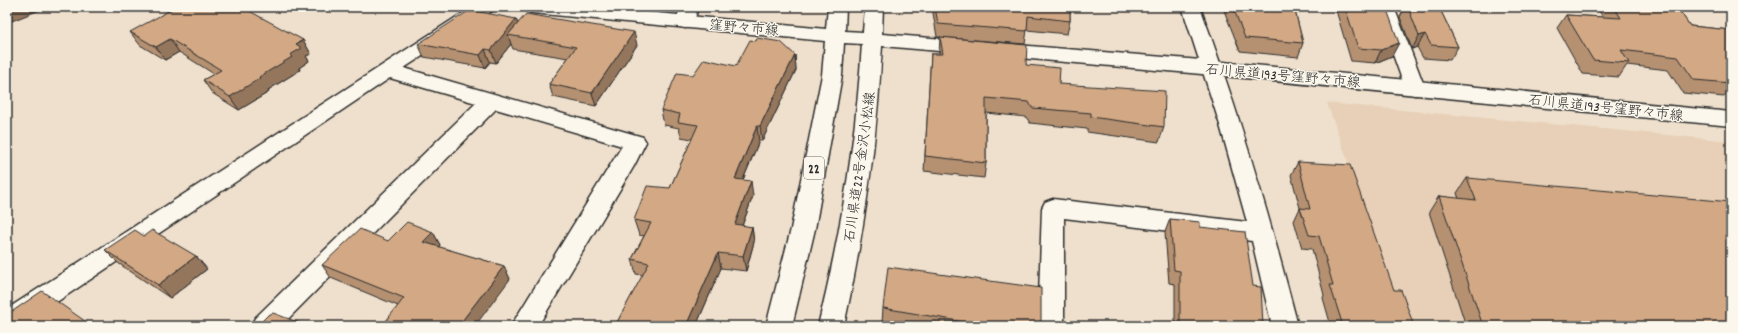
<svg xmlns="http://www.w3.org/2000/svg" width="1738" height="333" font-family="Dekko,'Klee One',sans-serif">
	<rect width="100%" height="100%" fill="#efe0cd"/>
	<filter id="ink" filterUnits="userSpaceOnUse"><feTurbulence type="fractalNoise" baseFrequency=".025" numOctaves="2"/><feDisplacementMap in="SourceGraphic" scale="8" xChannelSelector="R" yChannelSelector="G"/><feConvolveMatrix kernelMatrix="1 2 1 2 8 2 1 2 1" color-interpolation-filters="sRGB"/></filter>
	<g filter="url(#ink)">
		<!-- built -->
		<path fill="#e7d0b7" d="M1327,103l404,38v185h-324z"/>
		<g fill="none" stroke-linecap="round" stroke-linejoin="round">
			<defs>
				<path id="minor" d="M472,7h22l-2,4 -88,57 239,69 3,5 -12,24 -96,160h-27l111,-180 -126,-37 -215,217h-30l4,-8 221,-215 -86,-25 -369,248h-14v-17z
					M680,7h18l-4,15 -2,4 -7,2 -7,-2 -2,-4z
					M1182,7h18c39,105 70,211 98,319h-26l-20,-85 -188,-23v108h-26l4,-118 3,-6 8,-3 194,23 -27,-97z
					M1376,7h18l31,81 -3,5 -7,2 -7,-2 -3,-5z"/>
				<path id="major" d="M524,7h69l233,22 2,-22h18l-1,24 18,1 2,-25h18l-1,27 331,27 518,51v14l-518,-51 -331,-29c-5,95 -18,188 -38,280h-26c23,-93 38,-186 44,-282l-18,-1 -2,32 -27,154 -23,97h-26l25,-97 31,-154 3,-34 -292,-28 -7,-2z"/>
			</defs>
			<!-- minor casing -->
			<use href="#minor" stroke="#2b2b2b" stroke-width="3"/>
			<!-- major casing -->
			<use href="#major" stroke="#2b2b2b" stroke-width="3"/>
			<!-- minor -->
			<use href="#minor" fill="#fbf7ec" fill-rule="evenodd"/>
			<!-- major -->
			<use href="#major" fill="#fbf7ec" fill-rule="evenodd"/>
		</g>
		<!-- wall -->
		<path fill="#b59172" stroke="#2b2b2b" d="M932,7h138v14l-3,13 -40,-4 -2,14 -88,-7z
			M1224,7h70l9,36 -5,14 -58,-6 -17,-43z
			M1335,7h51l6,49 -17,7 -24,-2z
			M1405,7h34l19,40 -8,13 -27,-2 -6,-11 -5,2 -12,-32z
			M1596,7h81l13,19 41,4v60l-7,7 -41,-4 -15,-23 -41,-5 -8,12 -36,-3 -26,-46 9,-13 37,2z
			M516,19l2,5 119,21 -41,61 -43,-9 -4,-13 19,-26 -55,-9 -2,-5 -15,19 -6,-1 -5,6 -61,-11 -6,-13z
			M130,32l173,8 8,14 -5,2 3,5 -10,7 1,2 -32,20 1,2 -30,18 -27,-17 -9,-13 11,-6 -35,-22 -14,8 -25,-15z
			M940,37l86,28 33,19 105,43 -5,15 -72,-10v-3l-57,-6 -4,-6 -40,-4v50l-2,15 -60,-7 7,-117h8z
			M756,41l39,14 1,15 -34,71h-3l-16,39 10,16 -11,30 10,1 2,15 -8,29 -25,-3 -25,58h-81l28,-51 -7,-1 -4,-15 12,-23 -5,-1 -5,-15 36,-32 22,-49 -11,-2 -2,-9 -15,-3 -3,-15 32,-35 43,-9z
			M1298,162l96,128 20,36h-83l-8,-28 1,-3 -12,-46 -10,-1 -8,-27 6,-13 -9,-33z
			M1467,178l264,148h-265l-37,-114 10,-16 20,3 -2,-6z
			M1170,219l30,8 53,59 10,40h-88v-42l-6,-1 -4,-51z
			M433,232l7,13 -1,2 65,19 6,13 -112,27 -67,-28 -9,-13z
			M144,236l52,20 11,13 -37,29 -52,-35 -13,-13z
			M883,308l158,18h-144l-15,-3z"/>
		<!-- shaded-wall -->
		<path fill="#94765d" stroke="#2b2b2b" d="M7,7h40l-40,16z
			M516,19l5,13 -13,3 3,9 -15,19 -5,-13z
			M634,32l3,13 -41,61 -4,-13z
			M1425,34l-8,13 -5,2 7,-13z
			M170,39l9,13 -14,8 -9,-13z
			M303,40l8,14 -5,2 3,5 -10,7 1,2 -32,20 1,2 -30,18 -9,-13 60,-42 6,-11z
			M1399,43l-7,13 -17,7 6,-13z
			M485,49l5,13 -5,6 -5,-13z
			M795,55l1,15 -34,71 -2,-15z
			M757,126l2,15 -22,53 -2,-15z
			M751,181l2,15 -16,43 -2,-15z
			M752,227l2,15 -8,29 -3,-15z
			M433,232l7,13 -9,10 -8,-13z
			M718,253l3,15 -25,58h-10z
			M196,256l11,13 -37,29 -12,-13z
			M504,266l6,13 -35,47h-10l-3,-5z"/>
		<!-- building -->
		<path fill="#d3a985" stroke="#2b2b2b" d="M176,7h66l61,33 -7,4 6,4 -12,7 2,2 -33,20 1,1 -30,19 -27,-17 18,-10 -51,-31 -14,8 -26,-15z
			M935,7h135v14l-42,-5 -1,15 -89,-7z
			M1233,7h61l9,36 -58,-5z
			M1345,7h41l13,36 -18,7 -23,-2z
			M1408,7h31l19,40 -27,-2 -6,-11 -6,2z
			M1614,7h63l13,19 41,4v43l-4,-1 4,5v6l-37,-3 -16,-23 -57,-7 8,13 -36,-3 -27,-45 55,3z
			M470,10l46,9 -25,31 -6,-1 -5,6 -62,-11z
			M526,14l108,18 -42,61 -43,-9 27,-37 -68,-12z
			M940,37l87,8 -1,20 34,3 -1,16 106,7 -1,36 -73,-10v-4l-59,-5 -3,-6 -43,-4v65l-61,-7 6,-102h12z
			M757,38l24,4 14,13 -35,71h-3l-22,53 16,2 -16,43 17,3 -9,29 -25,-3 -32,73h-71l34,-63 -17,-4 19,-36 -17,-3 13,-34 23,2 28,-63 -20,-3 2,-8 -19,-4 16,-37 16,2 11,-16 32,7 14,-26 6,1z
			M1298,162l52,3 44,125h7l13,36h-71l-13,-41h3l-14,-49 -10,-1 -9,-27 10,1z
			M1467,178l264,24v124h-248l-44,-130 37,4z
			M1170,219l30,3v5l45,5 8,54 8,1 2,39h-83v-55l-6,-1z
			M407,222l26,10 -10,10 81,24 -42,55 8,2 -2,3h-86l22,-28 -82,-33 38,-36 28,12z
			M135,230l9,6 8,-6 44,26 -38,29 -53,-35z
			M888,267l153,21v38h-53l-105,-18z
			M42,291l50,35h-85v-11z
			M273,313l35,13h-51l11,-11z"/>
	</g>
	<g text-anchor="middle" stroke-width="3" stroke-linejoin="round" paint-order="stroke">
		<!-- shield labels -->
		<rect fill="#fbf7ec" stroke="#696865" stroke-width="1" x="804" y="157" width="20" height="22" rx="3"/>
		<g font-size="13" font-weight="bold" fill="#2b2b2b">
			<text x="814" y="173">22</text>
		</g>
		<!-- street labels -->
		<g font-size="14" fill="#2b2b2b" stroke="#fbf7ec">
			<text transform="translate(744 27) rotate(5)" y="5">窪野々市線</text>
			<text transform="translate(1283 75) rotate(5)" y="5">石川県道193号窪野々市線</text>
			<text transform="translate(1606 107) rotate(6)" y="5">石川県道193号窪野々市線</text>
			<text transform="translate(859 167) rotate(-82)" y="5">石川県道22号金沢小松線</text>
		</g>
	</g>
	<!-- margin -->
	<rect width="1738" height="333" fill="none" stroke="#fbf7ec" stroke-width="24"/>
	<rect x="12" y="12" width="1714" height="309" fill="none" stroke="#2b2b2b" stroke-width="1.5" filter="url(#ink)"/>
</svg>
